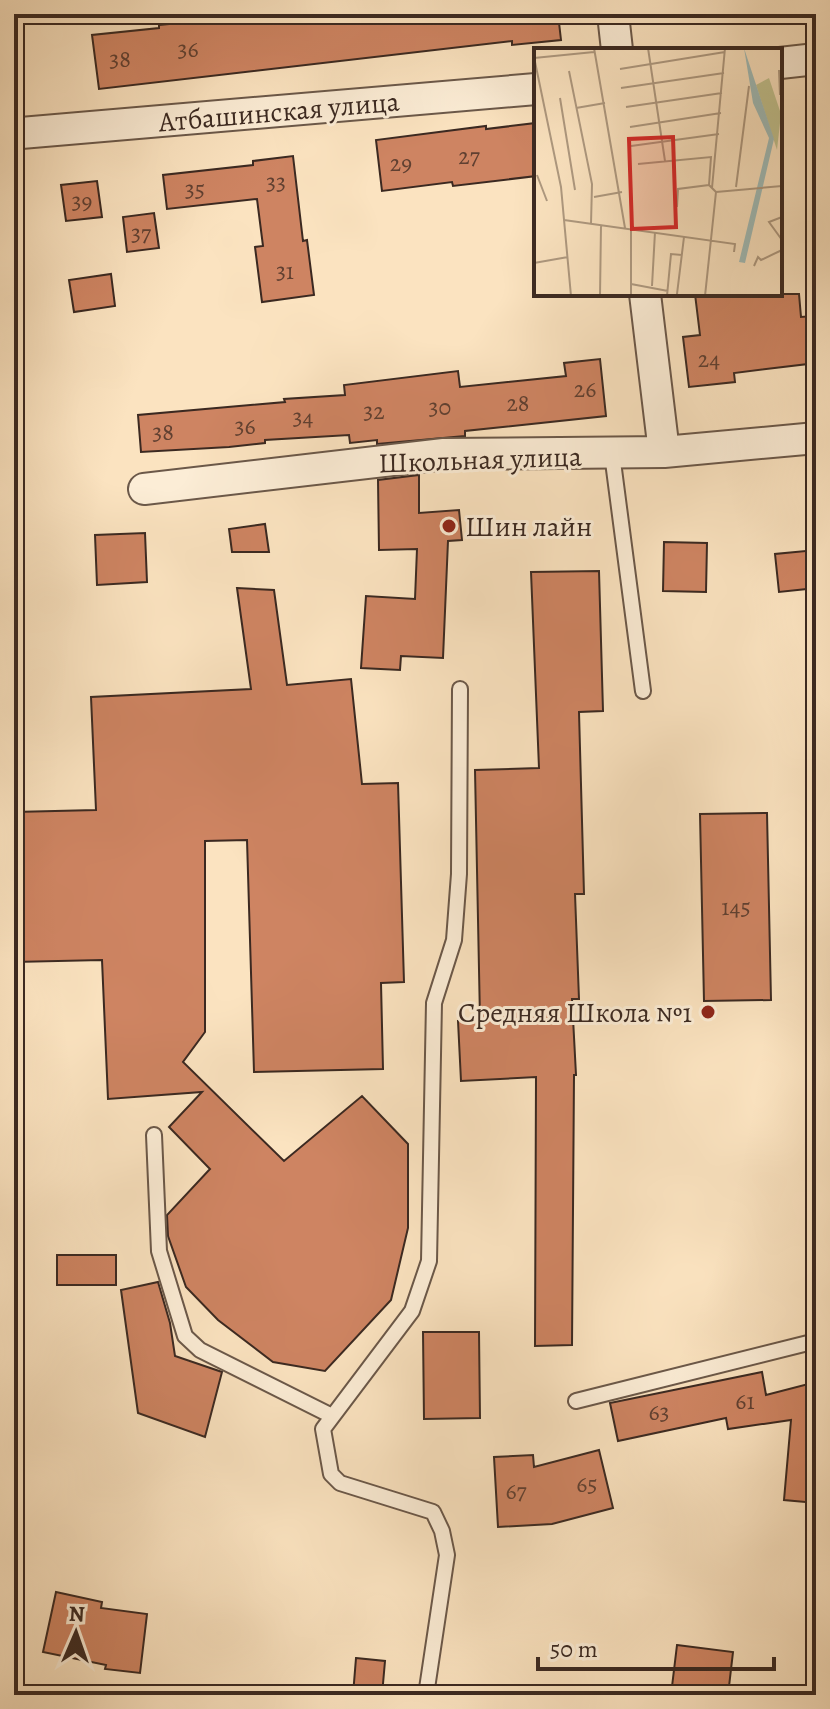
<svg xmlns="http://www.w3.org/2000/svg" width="830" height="1709" font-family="Alegreya,serif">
	<rect width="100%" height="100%" fill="#fbe3c0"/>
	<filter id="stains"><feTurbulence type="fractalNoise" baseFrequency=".0025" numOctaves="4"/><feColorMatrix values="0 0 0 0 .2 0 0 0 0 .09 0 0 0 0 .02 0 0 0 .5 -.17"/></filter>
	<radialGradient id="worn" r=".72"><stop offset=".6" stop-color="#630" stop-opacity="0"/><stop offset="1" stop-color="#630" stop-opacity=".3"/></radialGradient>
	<!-- building -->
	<path fill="#ce8462" stroke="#3b2921" stroke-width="2" d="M272,14h286l3,26 -49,5v-4l-413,48 -7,-54 67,-7v-3z
		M536,123v53l-83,10 -1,-4 -70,9 -6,-51 110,-14v3z
		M293,156l10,85 4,-1 7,55 -52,7 -7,-55 8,-1 -6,-47 -90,10 -4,-34 90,-10v-4z
		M97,181l5,36 -36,4 -5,-36z
		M154,213l5,35 -32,4 -4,-35z
		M111,274l4,32 -41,6 -5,-32z
		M695,294h104l2,23 12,-1 3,47 -82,10 1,9 -46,5 -6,-50 17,-2z
		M600,359l6,57 -141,15v5l-88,8v-4l-27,3 -1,-8 -84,5v3l-36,4 -88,5 -3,-37 147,-13 -1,-3 61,-4 -1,-10 114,-14 2,16 106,-11 -2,-13z
		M419,475v38l40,-3 3,30 -14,1 -5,117 -42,-2 -1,14 -39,-2 5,-72 49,3 2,-50 -38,1 -1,-70z
		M265,524l4,28h-37l-3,-23z
		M145,533l2,49 -50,3 -2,-50z
		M664,542l43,1 -1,49 -43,-1z
		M816,550v38l-37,4 -4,-38z
		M599,571l4,140 -24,1 5,182h-9l4,105h-7l4,76h-2l-2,270 -37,1 1,-269 -75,4 -3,-60 22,-2 -5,-249 64,-2 -8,-196z
		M237,588l37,2 13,95 64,-6 11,105 36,-1 6,199 -23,1 2,86 -129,3 -7,-232 -42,1v191l-22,30 101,99 78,-65 46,48v84l-17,72 -66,71 -52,-9 -55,-42 -32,-33 -18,-51 -1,-21 43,-46 -41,-42 33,-35 -94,7 -6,-139 -88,2v-150l82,-2 -5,-113 160,-8z
		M767,813l4,187 -67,1 -4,-187z
		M57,1255h59v30h-59z
		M158,1282l12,41 5,33 47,16 -17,65 -67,-24 -17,-123z
		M423,1332h56l1,86 -56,1z
		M762,1372l4,23 50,-13v121l-32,-3 7,-80 -63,9 -2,-11 -108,23 -8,-38z
		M599,1450l14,58 -61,16 -54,3 -4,-70 39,-2 1,12z
		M56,1592l46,10 -1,6 46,6 -7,59 -35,-4 1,-4 -63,-13z
		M677,1645l56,7 -5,43h-57z
		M356,1658l29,3 -3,34h-29z"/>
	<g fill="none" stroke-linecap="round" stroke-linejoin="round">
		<defs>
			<path id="lane" d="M612,454l31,237
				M154,1135l5,116 26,85 15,14 132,66
				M576,1401l240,-60
				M426,1695l21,-140 -5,-24 -9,-19 -93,-29 -9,-9 -8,-45 89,-118 17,-50 5,-258 20,-63 5,-66 1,-185"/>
			<path id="street" d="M613,14l4,36
				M780,63l36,-4
				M21,133l515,-44
				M645,294l19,158
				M144,489l300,-35 220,-2 152,-14"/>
		</defs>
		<!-- lane casing -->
		<use href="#lane" stroke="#6b5849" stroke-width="18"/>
		<!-- street casing -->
		<use href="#street" stroke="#6b5849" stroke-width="34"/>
		<!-- lane -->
		<use href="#lane" stroke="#fcedd6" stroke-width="14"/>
		<!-- street -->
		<use href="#street" stroke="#fcedd6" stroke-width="30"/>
	</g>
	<!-- markers -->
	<g fill="#8f2418" stroke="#fcedd6" stroke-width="3">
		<circle cx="449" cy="526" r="8"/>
		<circle cx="708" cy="1012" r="8"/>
	</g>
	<g text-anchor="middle" stroke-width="6" stroke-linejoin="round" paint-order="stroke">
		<!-- number labels -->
		<g font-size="24" fill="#604031">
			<text x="188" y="57">36</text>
			<text x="120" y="67">38</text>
			<text x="469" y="164">27</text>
			<text x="401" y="171">29</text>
			<text x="276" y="190">33</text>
			<text x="195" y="197">35</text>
			<text x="82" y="209">39</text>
			<text x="141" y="241">37</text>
			<text x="285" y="279">31</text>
			<text x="709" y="367">24</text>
			<text x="585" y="397">26</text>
			<text x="518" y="411">28</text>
			<text x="440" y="415">30</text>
			<text x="374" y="419">32</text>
			<text x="303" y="425">34</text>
			<text x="245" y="434">36</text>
			<text x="163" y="440">38</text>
			<text x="736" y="915">145</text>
			<text x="745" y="1409">61</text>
			<text x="659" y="1420">63</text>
			<text x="587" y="1492">65</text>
			<text x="516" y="1499">67</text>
		</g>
		<!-- street labels -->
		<g font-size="28" fill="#3b2921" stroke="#fcedd6">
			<text transform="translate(279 111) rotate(-5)" y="10">Атбашинская улица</text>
			<text transform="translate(480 459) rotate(-2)" y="10">Школьная улица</text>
		</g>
		<!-- poi labels -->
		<g font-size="28" fill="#3b2921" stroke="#fcedd6" text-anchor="start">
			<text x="465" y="536">Шин лайн</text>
			<text x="692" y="1022" text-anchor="end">Средняя Школа №1</text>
		</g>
	</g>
	<!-- overview -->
	<g transform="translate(534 48)">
		<rect width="248" height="248" fill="#fbe3c0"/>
		<path d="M235,30l12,36 -4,36 -21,-65z" fill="#c2c390"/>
		<path d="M210,0l30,91 -29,124 -6,-1 30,-124 -16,-35z" fill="#a0bdba"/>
		<path fill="none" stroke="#ae9980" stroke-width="2" d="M60,0l31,180M114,0l17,113M0,9l27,130 10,109M0,10l60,-6M86,21l105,-17M245,22l1,25M35,23l23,113 -1,40M87,40l103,-15M26,50l15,92M92,59l96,-14M42,60l29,-5M96,79l91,-14M97,98l88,-12M104,116l73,-7 -2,28 7,7M3,127l10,26M202,139l13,-101M178,140l13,-140M182,144l66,-6M60,149l28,-5M143,159l1,-18 31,-4M248,169l-13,5 13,18M30,172l171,24 -1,8M0,215l34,-6M220,218l4,-9 3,3 21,-10M97,236l37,7M118,238l3,-54M143,246l7,-57M66,248l1,-71M97,248v-67M133,248l4,-42 11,1M171,248l11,-104"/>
		<path fill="#d62828" fill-opacity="0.15" stroke="#d62828" stroke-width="4" d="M139,89l3,90 -44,2 -3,-90z"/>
		<rect width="248" height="248" fill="none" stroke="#3b2921" stroke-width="4"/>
	</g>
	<!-- margin -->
	<rect width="830" height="1709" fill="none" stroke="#fbe3c0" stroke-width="48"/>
	<rect x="16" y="16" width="798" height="1677" fill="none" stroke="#3b2921" stroke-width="4"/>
	<rect x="24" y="24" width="782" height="1661" fill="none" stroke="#3b2921" stroke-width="2"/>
	<!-- north arrow -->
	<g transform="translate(76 1633) rotate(2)" stroke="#fcedd6" stroke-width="6" paint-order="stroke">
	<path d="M0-6L14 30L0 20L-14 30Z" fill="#3b2921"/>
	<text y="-12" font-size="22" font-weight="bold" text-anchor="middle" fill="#3b2921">N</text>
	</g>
	<!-- scale -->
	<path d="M538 1657v12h236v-12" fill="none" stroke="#3b2921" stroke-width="4"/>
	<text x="550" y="1657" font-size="24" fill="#3b2921" stroke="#fcedd6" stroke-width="6" paint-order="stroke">50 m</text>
	<rect width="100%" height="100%" filter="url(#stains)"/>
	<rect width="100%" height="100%" fill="url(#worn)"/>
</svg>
